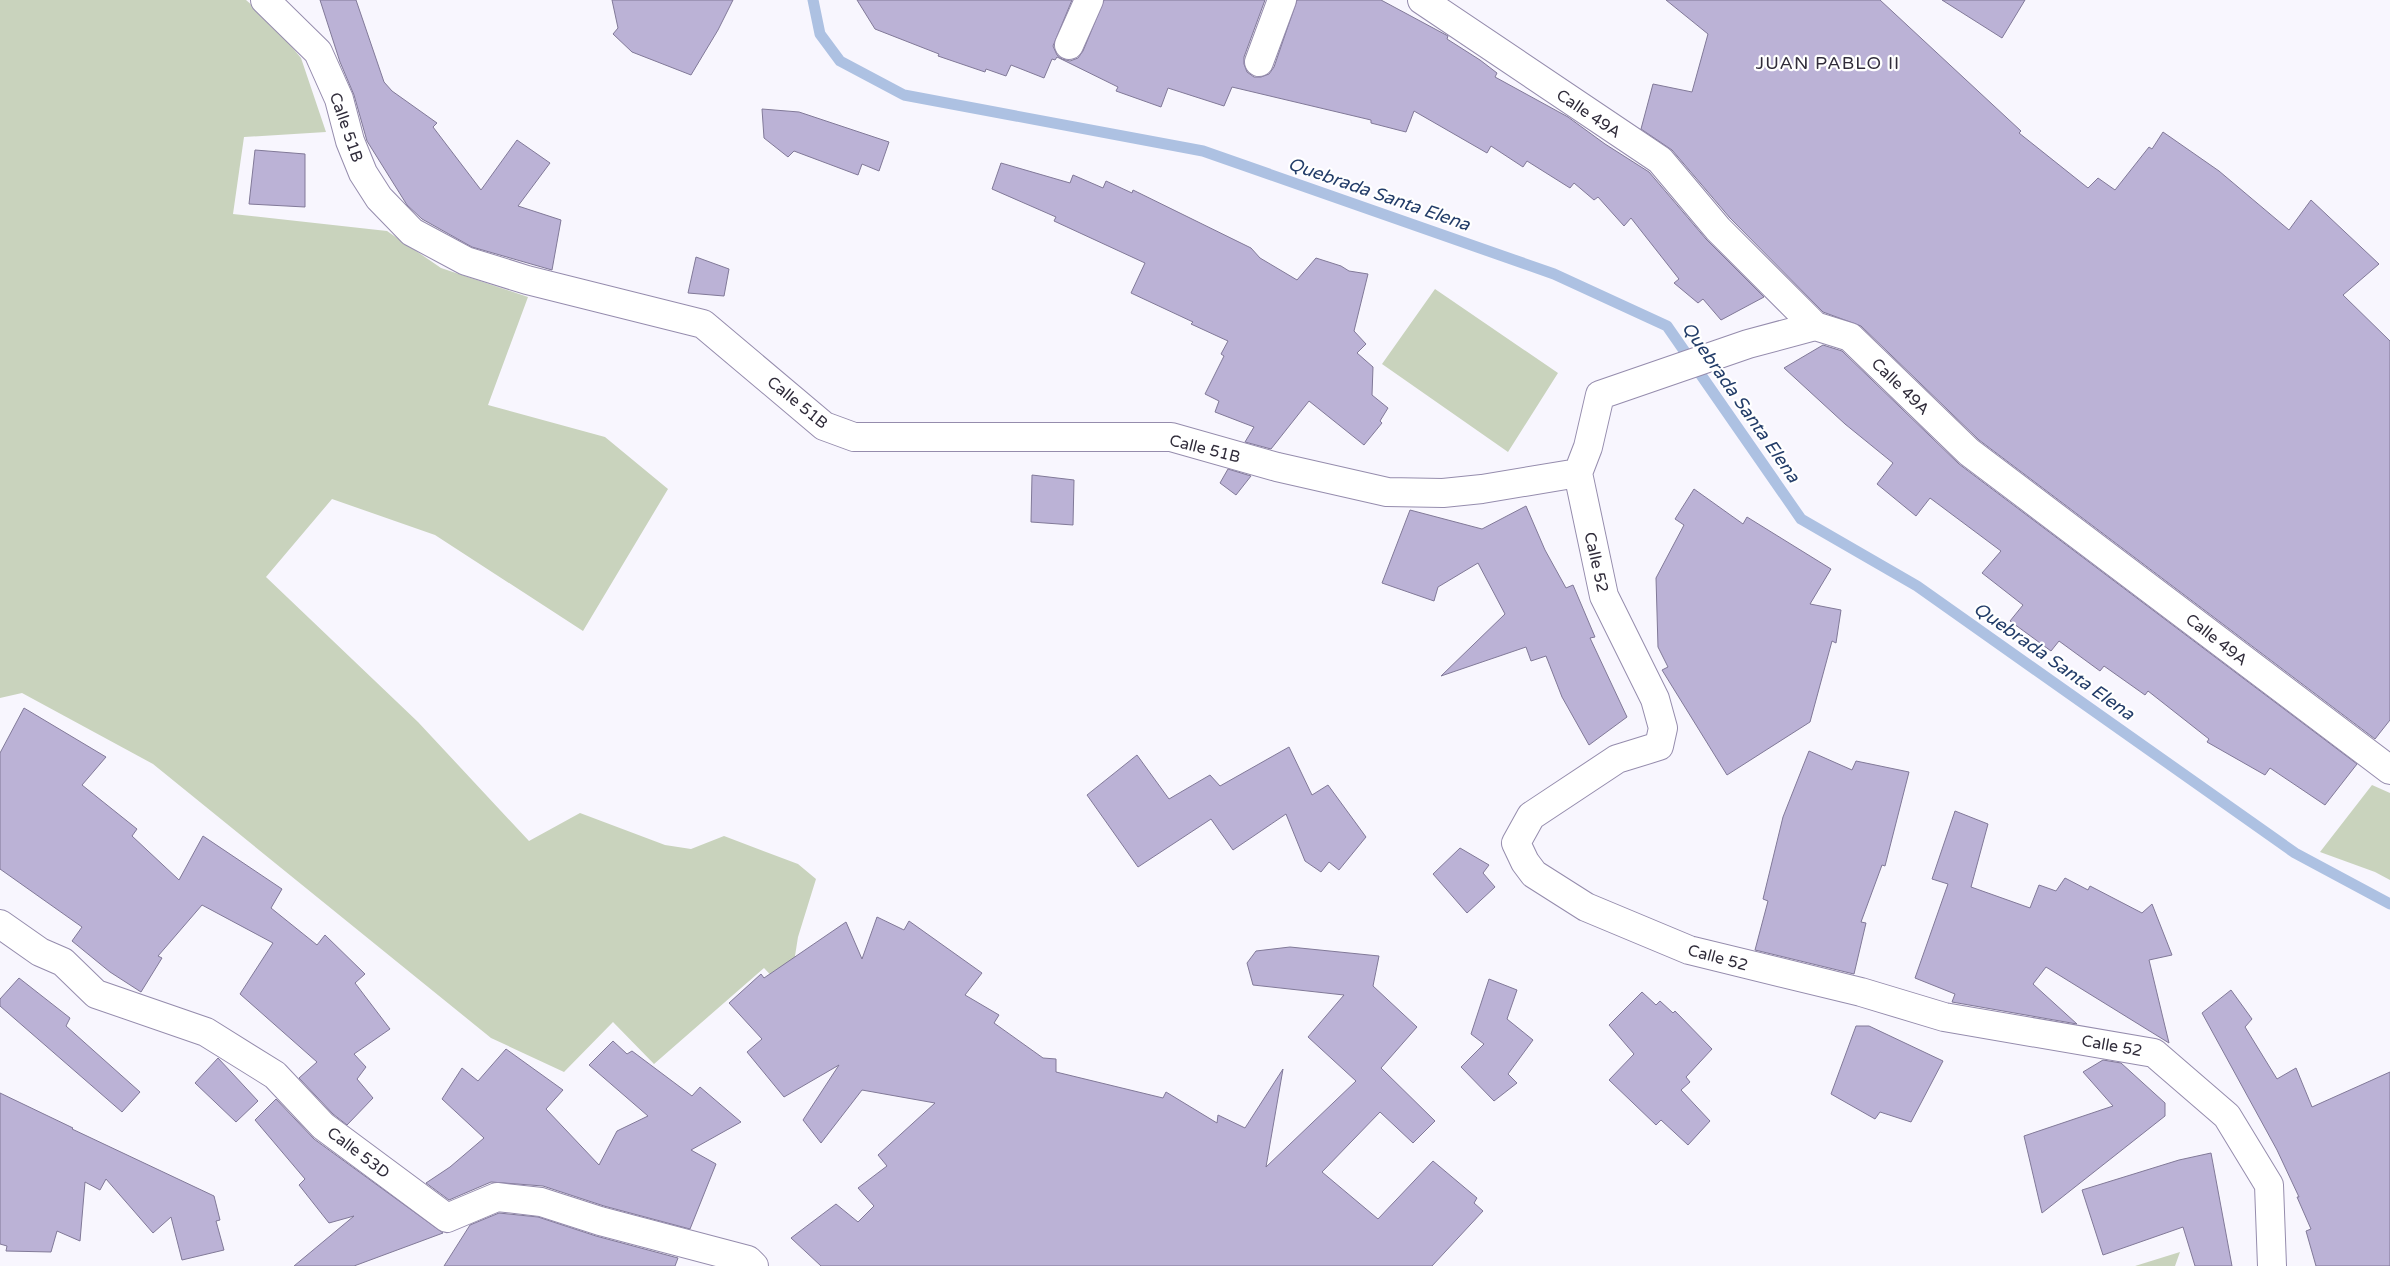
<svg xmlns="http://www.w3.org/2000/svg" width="2390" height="1266" font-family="'Varela Round',sans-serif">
	<rect width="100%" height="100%" fill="#f8f6fe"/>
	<!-- green -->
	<path fill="#c9d3bd" d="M0,0h246l26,23 29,35 25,74 -82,5 -11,77 154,17 54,37 87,29 -40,108 117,32 63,52 -85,142 -148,-96 -103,-36 -66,78 152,145 111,119 51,-28 85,32 26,4 33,-13 74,28 18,15 -18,58 -3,19 29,40 -1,35 -59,-63 -110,96 -41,-42 -49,50 -73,-34 -338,-274 -131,-71 -22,5z
		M1435,289l123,84 -50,79 -126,-88z
		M2372,785l18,8v87l-15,-8 -55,-20z
		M2180,1252l-5,14h-40z"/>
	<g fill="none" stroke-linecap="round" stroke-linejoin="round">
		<!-- stream -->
		<path stroke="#adc1e2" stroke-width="11" d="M813,0l7,34 20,27 64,34 299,56 351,123 113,52 134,193 116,67 378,267 95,51"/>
	</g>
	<!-- building -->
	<path fill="#bbb2d6" stroke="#817998" d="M320,0h36l28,82 8,9 45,32 -4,4 48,63 36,-50 33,23 -32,43 43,14 -9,50 -80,-23 -50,-28 -15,-14 -40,-64 -13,-46 -14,-33z
		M612,0h121l-15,30 -27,45 -59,-23 -19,-18 5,-6z
		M857,0h215l-19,46 4,9 5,4 8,2 8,-3 5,-7 21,-51h161l-21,57v7l3,8 7,5h7l8,-3 5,-7 23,-67h84l67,36 -1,3 33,21 17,13 -2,4 73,40 37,27 44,28 57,67 58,58 -43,23 -18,-21 -5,4 -24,-20 5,-4 -48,-61 -7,8 -26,-29 -4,3 -20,-17 -4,5 -43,-27 -4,6 -32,-21 -4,7 -73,-42 -8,21 -35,-9v-3l-139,-33 -8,19 -56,-18 -7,19 -45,-16 2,-4 -61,-30 -2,3 -3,-1 -8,19 -33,-13 -5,11 -20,-7 -1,3 -47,-16 1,-2 -64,-25z
		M1666,0h214l141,131 -2,2 69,55 10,-10 17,12 34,-43 3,2 11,-17 56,39 70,59 22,-30 68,64 -36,31 47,46v379l-15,19 -396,-299 -118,-114 -38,-14 -93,-94 -58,-68 -31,-21 12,-45 39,8 16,-58z
		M1942,0h83l-23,38z
		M762,109l37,3 90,30 -10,29 -17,-7 -4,11 -64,-24 -6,6 -24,-19z
		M255,150l50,4v53l-56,-3z
		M1001,163l69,20 3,-8 30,13 3,-7 26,12 1,-3 118,58 9,10 37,22 19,-22 25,8 8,5 19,3 -14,57 12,13 -9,9 16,14 -1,28 16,13 -8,13 2,2 -18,22 -55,-44 -38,48 -26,-7 9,-15 -39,-15 4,-11 -14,-7 19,-38 -3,-2 7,-13 -37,-17 2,-2 -62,-29 14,-30 -91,-42 2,-4 -64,-28z
		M696,257l33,12 -5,27 -36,-3z
		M1823,345l19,6 117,113 398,300 -32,41 -55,-37 -5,7 -58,-33 2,-3 -61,-48 -3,4 -41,-29 -4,5 -41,-30 -8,10 -41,-30 13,-16 -41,-32 19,-22 -71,-53 -14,18 -39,-32 16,-21 -48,-39 -61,-56z
		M1228,469l23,7 -15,19 -16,-12z
		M1032,475l42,5 -1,45 -42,-3z
		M1694,489l49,35 4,-7 84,52 -21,35 31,6 -5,33 -4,-2 -22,81 -83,53 -65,-105 6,-3 -10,-20 -2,-69 28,-53 -9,-6z
		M1526,506l19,44 21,38 7,-3 22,52 -5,1 37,79 -38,28 -27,-48 -16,-41 -15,5 -5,-14 -85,29 64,-62 -27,-51 -40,24 -4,14 -52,-18 28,-73 72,19z
		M24,708l82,49 -24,28 55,44 -5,7 47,44 24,-44 79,53 -11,19 46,37 8,-10 40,39 -10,9 35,46 -36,25 12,13 -9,12 16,19 -26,27 -14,-11 -34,-36 18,-16 -77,-68 33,-51 -71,-38 -44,51 4,2 -21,34 -31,-20 -38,-31 10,-14 -82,-58v-116z
		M1289,747l23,48 16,-10 38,52 -27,33 -10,-8 -8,10 -16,-11 -19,-47 -53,36 -22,-31 -73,48 -51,-72 50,-40 32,44 41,-24 10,11z
		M1809,751l43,19 4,-9 53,11 -24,94 -3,-1 -21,57 5,1 -12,51 -99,-24 13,-49 -5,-2 20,-82z
		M1955,811l33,13 -17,63 59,21 9,-23 17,6 9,-13 23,12 2,-4 52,27 10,-9 20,51 -23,5 20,83 -123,-76 -13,17 44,40 -125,-22 3,-8 -40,-16 33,-94 -16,-5z
		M1460,848l29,17 -6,8 12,14 -28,26 -34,-39z
		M877,917l27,13 5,-9 73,52 -17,22 34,20 -5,8 49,35 13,1v13l107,26 3,-6 51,31 1,-8 27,13 38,-59 -17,98 90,-86 -48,-44 36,-42 -91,-10 -6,-22 9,-12 34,-4 89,9 -6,30 44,41 -36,41 54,53 -22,22 -33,-31 -58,60 56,47 55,-58 44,37 -3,5 9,8 -51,55h-611l-30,-28 45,-34 22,18 16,-16 -16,-18 29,-22 -9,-11 57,-52 -73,-13 -41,53 -18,-23 36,-55 -55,32 -37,-45 15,-13 -33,-36 32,-29 3,4 82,-56 16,37z
		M19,978l51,40 -4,8 74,66 -18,20 -122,-106v-7z
		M1489,979l28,11 -10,29 26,21 -25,34 9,9 -23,18 -33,-34 23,-23 -13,-10z
		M2231,990l21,29 -7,8 32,52 19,-11 16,39 78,-35v194h-74l-10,-35 5,-2 -14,-32h2l-22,-47 -75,-137z
		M1642,992l14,13 4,-4 13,12 2,-2 37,38 -26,28 4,5 -9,8 29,31 -22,24 -27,-25 -5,5 -47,-45 25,-26 -25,-29z
		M1856,1026h13l74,35 -32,61 -31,-10 -5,7 -44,-25z
		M613,1041l14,13 5,-3 60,45 8,-9 41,35 -50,28 25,14 -26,65 -86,-23 -61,-20 -52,-4 -42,18 -23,-17 24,-16 34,-29 -42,-39 20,-31 16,13 28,-32 57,41 -17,19 53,56 18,-34 31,-15 -59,-51z
		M218,1058l40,43 -22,21 -41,-39z
		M2103,1060l18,3 44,40v13l-123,97 -18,-77 89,-30 -30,-34z
		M0,1093l73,35 -1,1 142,67 6,24 -4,1 8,29 -42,10 -11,-43 -18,16 -47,-54 -6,11 -15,-8 -5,59 -23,-10 -6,21 -45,-1 1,-5 -7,-2z
		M276,1099l38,40 129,94 -89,33h-60l60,-50 -25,7 -30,-38 6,-6 -50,-59z
		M2211,1153l21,113h-37l-12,-39 -80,28 -21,-65 97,-30z
		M499,1213l39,4 58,19 82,22 -3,8h-231l26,-41z"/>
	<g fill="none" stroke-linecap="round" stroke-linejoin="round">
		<defs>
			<path id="minor" d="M265,0l53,52 21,47 11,42 13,32 16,25 33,34 54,29 61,19 176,44 121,102 30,11h317l106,30 110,25 56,1 39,-4 96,-16
				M1422,0l238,160 58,69 97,97 35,11 119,115 421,318
				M1069,45l20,-45
				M1259,62l23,-62
				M1578,473l26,123 51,103 8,29 -4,18 -42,13 -86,57 -15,27 9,19 9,12 52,33 103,43 172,42 83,25 210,36 73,63 42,69 3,81
				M1578,473l10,-26 12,-52 148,-51 67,-18
				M0,924l40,28 23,10 33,32 110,38 69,43 48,51 124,92 50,-21 44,5 59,19 148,39 6,6"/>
		</defs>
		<!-- minor casing -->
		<use href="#minor" stroke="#958cad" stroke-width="30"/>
		<!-- minor -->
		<use href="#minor" stroke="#fff" stroke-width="28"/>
	</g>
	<g text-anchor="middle" stroke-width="4.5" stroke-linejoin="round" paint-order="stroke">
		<!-- street labels -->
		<g font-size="16" fill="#302c3a" stroke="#fff">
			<text transform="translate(1589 113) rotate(34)" y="6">Calle 49A</text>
			<text transform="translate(347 127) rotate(71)" y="6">Calle 51B</text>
			<text transform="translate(1901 386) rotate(44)" y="6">Calle 49A</text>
			<text transform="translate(798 402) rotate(39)" y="6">Calle 51B</text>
			<text transform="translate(1205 448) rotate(14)" y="6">Calle 51B</text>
			<text transform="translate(1597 562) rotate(77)" y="6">Calle 52</text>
			<text transform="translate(2217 639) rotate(38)" y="6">Calle 49A</text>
			<text transform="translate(1718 957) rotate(15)" y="6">Calle 52</text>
			<text transform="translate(2112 1045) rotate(10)" y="6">Calle 52</text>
			<text transform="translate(359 1152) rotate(37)" y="6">Calle 53D</text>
		</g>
		<!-- neighbourhood labels -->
		<g font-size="18" letter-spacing="1" fill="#302c3a" stroke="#fff">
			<text x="1828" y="69">JUAN PABLO II</text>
		</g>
		<!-- water labels -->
		<g font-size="18" font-style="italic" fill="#233d69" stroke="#fff">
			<text transform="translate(1379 194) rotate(19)" y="6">Quebrada Santa Elena</text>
			<text transform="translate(1741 402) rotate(55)" y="6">Quebrada Santa Elena</text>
			<text transform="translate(2054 661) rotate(35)" y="6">Quebrada Santa Elena</text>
		</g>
	</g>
</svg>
